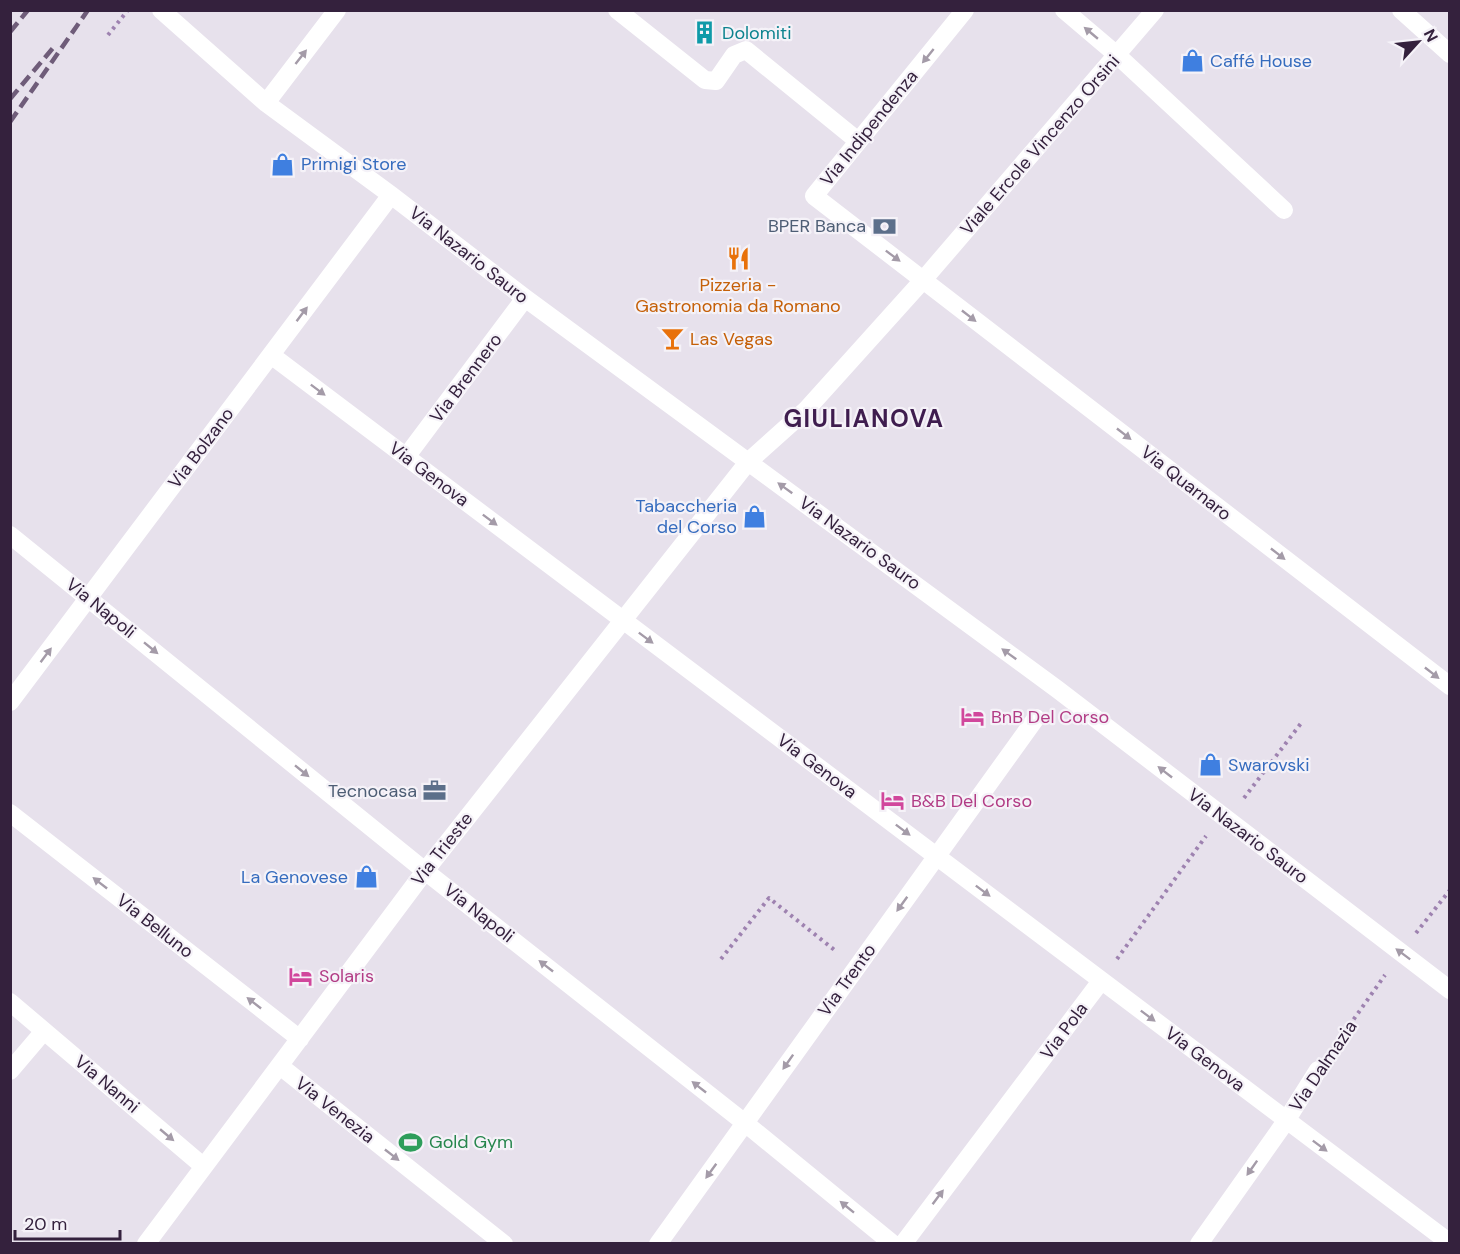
<svg xmlns="http://www.w3.org/2000/svg" width="1460" height="1254" font-family="'DM Sans',sans-serif">
	<rect width="100%" height="100%" fill="#e7e1ec"/>
	<g fill="none" stroke-linecap="round" stroke-linejoin="round">
		<!-- path -->
		<path stroke="#9e82b0" stroke-width="4" stroke-dasharray="3 4.5" stroke-linecap="butt" d="M108,35l20,-25
			M1244,798l58,-76
			M1416,933l34,-43
			M721,959l48,-61 68,54
			M1117,959l89,-123
			M1332,1050l53,-75"/>
		<!-- minor -->
		<path stroke="#fff" stroke-width="18" d="M161,10l105,93 125,92 134,103 532,391 393,301
			M617,10l88,70 11,1 18,-26 12,-5 112,91
			M965,10l-151,186 636,490
			M1064,10l53,45 167,155
			M1401,10l49,44
			M266,103l71,-93
			M271,355l1179,888
			M406,457l119,-159
			M10,535l415,336 320,252 148,121
			M10,702l381,-507
			M10,813l290,226
			M10,1002l193,164
			M280,1066l224,178
			M10,1071l34,-40
			M146,1244l279,-373 323,-409 58,-52 118,-131 231,-269
			M658,1244l378,-526
			M903,1244l198,-263
			M1199,1244l87,-123 32,-51"/>
		<!-- rail -->
		<path stroke="#6f5c79" stroke-width="4.5" stroke-dasharray="12 6" stroke-linecap="butt" d="M10,32l18,-22
			M10,99l43,-51
			M10,122l78,-112"/>
	</g>
	<!-- one-way arrows -->
	<defs><path id="oneway-solid" d="M-6-.8H1V-3.2L6.5 0L1 3.2V.8H-6Z" transform="scale(1.5)"/></defs>
	<g fill="#a49ba8">
		<use href="#oneway-solid" transform="translate(1091 33) rotate(-140)"/>
		<use href="#oneway-solid" transform="translate(928 56) rotate(129)"/>
		<use href="#oneway-solid" transform="translate(301 57) rotate(-52)"/>
		<use href="#oneway-solid" transform="translate(893 256) rotate(37)"/>
		<use href="#oneway-solid" transform="translate(302 314) rotate(-53)"/>
		<use href="#oneway-solid" transform="translate(969 316) rotate(38)"/>
		<use href="#oneway-solid" transform="translate(318 390) rotate(37)"/>
		<use href="#oneway-solid" transform="translate(1124 434) rotate(38)"/>
		<use href="#oneway-solid" transform="translate(785 488) rotate(-144)"/>
		<use href="#oneway-solid" transform="translate(490 520) rotate(37)"/>
		<use href="#oneway-solid" transform="translate(1278 554) rotate(38)"/>
		<use href="#oneway-solid" transform="translate(646 638) rotate(37)"/>
		<use href="#oneway-solid" transform="translate(151 648) rotate(39)"/>
		<use href="#oneway-solid" transform="translate(1009 654) rotate(-144)"/>
		<use href="#oneway-solid" transform="translate(46 655) rotate(-53)"/>
		<use href="#oneway-solid" transform="translate(1432 673) rotate(38)"/>
		<use href="#oneway-solid" transform="translate(302 771) rotate(39)"/>
		<use href="#oneway-solid" transform="translate(1165 772) rotate(-142)"/>
		<use href="#oneway-solid" transform="translate(903 830) rotate(37)"/>
		<use href="#oneway-solid" transform="translate(100 883) rotate(-142)"/>
		<use href="#oneway-solid" transform="translate(983 891) rotate(37)"/>
		<use href="#oneway-solid" transform="translate(902 904) rotate(126)"/>
		<use href="#oneway-solid" transform="translate(1403 954) rotate(-143)"/>
		<use href="#oneway-solid" transform="translate(546 966) rotate(-142)"/>
		<use href="#oneway-solid" transform="translate(254 1003) rotate(-142)"/>
		<use href="#oneway-solid" transform="translate(1148 1016) rotate(37)"/>
		<use href="#oneway-solid" transform="translate(788 1062) rotate(125)"/>
		<use href="#oneway-solid" transform="translate(699 1087) rotate(-142)"/>
		<use href="#oneway-solid" transform="translate(167 1135) rotate(40)"/>
		<use href="#oneway-solid" transform="translate(1320 1146) rotate(37)"/>
		<use href="#oneway-solid" transform="translate(392 1155) rotate(38)"/>
		<use href="#oneway-solid" transform="translate(1252 1168) rotate(125)"/>
		<use href="#oneway-solid" transform="translate(711 1171) rotate(126)"/>
		<use href="#oneway-solid" transform="translate(938 1197) rotate(-53)"/>
		<use href="#oneway-solid" transform="translate(847 1207) rotate(-141)"/>
	</g>
	<!-- icons -->
	<defs>
		<symbol id="building-bare" viewBox="-9 -9 18 18"><path d="M-4-6H4V6H1V3H-1V6H-4ZM-2.5-4.3h1.7v1.8h-1.7ZM.8-4.3h1.7v1.8H.8ZM-2.5-1h1.7V.8h-1.7ZM.8-1h1.7V.8H.8Z" fill="#0f9aa8" stroke="#f5f2f8" stroke-width="2.5" paint-order="stroke"/></symbol>
		<symbol id="shop-bare" viewBox="-9 -9 18 18"><path d="M-5-2.5h2.3a2.7 3.5 0 0 1 5.4 0H5L5.5 6h-11ZM-1.5-2.5h3a1.5 2.3 0 0 0-3 0Z" fill="#3f7fe0" stroke="#f5f2f8" stroke-width="2.5" paint-order="stroke"/></symbol>
		<symbol id="bank-bare" viewBox="-9 -9 18 18"><path d="M-6-4H6V4H-6ZM0-2.3a2.3 2.3 0 1 0 0 4.6a2.3 2.3 0 1 0 0-4.6Z" fill="#5c6f8a" stroke="#f5f2f8" stroke-width="2.5" paint-order="stroke"/></symbol>
		<symbol id="restaurant-bare" viewBox="-9 -9 18 18"><path d="M-5-6h1v4h1v-4h1v4h1v-4h1v5L-1.5 .5V6h-2V.5L-5-1ZM5-6V6H3V1.5H1.5Q1.5-4 5-6Z" fill="#e8710a" stroke="#f5f2f8" stroke-width="2.5" paint-order="stroke"/></symbol>
		<symbol id="bar-bare" viewBox="-9 -9 18 18"><path d="M-6-5H6L.8 .8V4.5H3.5V6h-7V4.5H-.8V.8Z" fill="#e8710a" stroke="#f5f2f8" stroke-width="2.5" paint-order="stroke"/></symbol>
		<symbol id="hotel-bare" viewBox="-9 -9 18 18"><path d="M-6-4.5h1.5V1H6V5H4.5V3h-9V5H-6ZM-4 0a1.8 1.8 0 1 1 3.6 0ZM.5 0V-2.5h3Q6-2.5 6 0Z" fill="#d1479c" stroke="#f5f2f8" stroke-width="2.5" paint-order="stroke"/></symbol>
		<symbol id="office-bare" viewBox="-9 -9 18 18"><path d="M-6-3h4V-5.5h4V-3h4V5H-6ZM-1-4.5V-3h2v-1.5ZM-6 0V1H6V0Z" fill="#5c6f8a" stroke="#f5f2f8" stroke-width="2.5" paint-order="stroke"/></symbol>
		<symbol id="stadium-bare" viewBox="-9 -9 18 18"><path d="M0-5a6.5 5 0 1 0 0 10a6.5 5 0 1 0 0-10ZM-3.5-1.8h7v3.6h-7Z" fill="#2e9e5b" stroke="#f5f2f8" stroke-width="2.5" paint-order="stroke"/></symbol>
	</defs>
	<g fill-rule="evenodd">
		<use href="#building-bare" x="688" y="16" width="33" height="33"/>
		<use href="#shop-bare" x="1176" y="44" width="33" height="33"/>
		<use href="#shop-bare" x="266" y="148" width="33" height="33"/>
		<use href="#bank-bare" x="868" y="210" width="33" height="33"/>
		<use href="#restaurant-bare" x="722" y="242" width="33" height="33"/>
		<use href="#bar-bare" x="656" y="322" width="33" height="33"/>
		<use href="#shop-bare" x="738" y="500" width="33" height="33"/>
		<use href="#hotel-bare" x="956" y="700" width="33" height="33"/>
		<use href="#shop-bare" x="1194" y="748" width="33" height="33"/>
		<use href="#office-bare" x="418" y="774" width="33" height="33"/>
		<use href="#hotel-bare" x="876" y="784" width="33" height="33"/>
		<use href="#shop-bare" x="350" y="860" width="33" height="33"/>
		<use href="#hotel-bare" x="284" y="960" width="33" height="33"/>
		<use href="#stadium-bare" x="394" y="1126" width="33" height="33"/>
	</g>
	<g text-anchor="middle" stroke-width="4.5" stroke-linejoin="round" paint-order="stroke">
		<!-- culture labels -->
		<g font-size="18" fill="#0d838f" stroke="#f5f2f8" text-anchor="start">
			<text x="722" y="39">Dolomiti</text>
		</g>
		<!-- shop labels -->
		<g font-size="18" fill="#366cbe" stroke="#f5f2f8" text-anchor="start">
			<text x="1210" y="67">Caffé House</text>
			<text x="301" y="170">Primigi Store</text>
			<text x="737" y="512" text-anchor="end">Tabaccheria<tspan x="737" dy="21">del Corso</tspan></text>
			<text x="1228" y="771">Swarovski</text>
			<text x="348" y="883" text-anchor="end">La Genovese</text>
		</g>
		<!-- street labels -->
		<g font-size="18" fill="#34213d" stroke="#f5f2f8">
			<text transform="translate(869 128) rotate(-51)" y="6">Via Indipendenza</text>
			<text transform="translate(1040 145) rotate(-49)" y="6">Viale Ercole Vincenzo Orsini</text>
			<text transform="translate(469 255) rotate(38)" y="6">Via Nazario Sauro</text>
			<text transform="translate(466 378) rotate(-53)" y="6">Via Brennero</text>
			<text transform="translate(201 448) rotate(-53)" y="6">Via Bolzano</text>
			<text transform="translate(429 474) rotate(37)" y="6">Via Genova</text>
			<text transform="translate(1186 483) rotate(38)" y="6">Via Quarnaro</text>
			<text transform="translate(860 543) rotate(36)" y="6">Via Nazario Sauro</text>
			<text transform="translate(101 608) rotate(39)" y="6">Via Napoli</text>
			<text transform="translate(817 766) rotate(37)" y="6">Via Genova</text>
			<text transform="translate(1248 836) rotate(37)" y="6">Via Nazario Sauro</text>
			<text transform="translate(442 849) rotate(-52)" y="6">Via Trieste</text>
			<text transform="translate(479 913) rotate(38)" y="6">Via Napoli</text>
			<text transform="translate(155 926) rotate(38)" y="6">Via Belluno</text>
			<text transform="translate(847 980) rotate(-54)" y="6">Via Trento</text>
			<text transform="translate(1064 1031) rotate(-53)" y="6">Via Pola</text>
			<text transform="translate(1205 1059) rotate(37)" y="6">Via Genova</text>
			<text transform="translate(1323 1066) rotate(-56)" y="6">Via Dalmazia</text>
			<text transform="translate(107 1084) rotate(40)" y="6">Via Nanni</text>
			<text transform="translate(335 1110) rotate(38)" y="6">Via Venezia</text>
		</g>
		<!-- service labels -->
		<g font-size="18" fill="#4e5e75" stroke="#f5f2f8" text-anchor="end">
			<text x="866" y="232">BPER Banca</text>
			<text x="417" y="797">Tecnocasa</text>
		</g>
		<!-- food labels -->
		<g font-size="18" fill="#c56008" stroke="#f5f2f8">
			<text x="738" y="291">Pizzeria -<tspan x="738" dy="21">Gastronomia da Romano</tspan></text>
			<text x="690" y="345" text-anchor="start">Las Vegas</text>
		</g>
		<!-- hotel labels -->
		<g font-size="18" fill="#b23c85" stroke="#f5f2f8" text-anchor="start">
			<text x="991" y="723">BnB Del Corso</text>
			<text x="911" y="807">B&amp;B Del Corso</text>
			<text x="319" y="982">Solaris</text>
		</g>
		<!-- leisure labels -->
		<g font-size="18" fill="#27864d" stroke="#f5f2f8" text-anchor="start">
			<text x="429" y="1148">Gold Gym</text>
		</g>
		<!-- district labels -->
		<g font-size="24" font-weight="bold" letter-spacing="1.5" fill="#3f1d4f" stroke="#f5f2f8">
			<text x="864" y="427">GIULIANOVA</text>
		</g>
	</g>
	<!-- border -->
	<rect width="1460" height="1254" fill="none" stroke="#34213d" stroke-width="24"/>
	<!-- north arrow -->
	<g transform="translate(1418 42) rotate(63)" stroke="#f5f2f8" stroke-width="4.5" paint-order="stroke">
	<path d="M0-4.5L10 22L0 15L-10 22Z" fill="#34213d"/>
	<text y="-9" font-size="16" font-weight="bold" text-anchor="middle" fill="#34213d">N</text>
	</g>
	<!-- scale -->
	<path d="M15 1230v9h105v-9" fill="none" stroke="#34213d" stroke-width="3"/>
	<text x="24" y="1230" font-size="18" fill="#34213d" stroke="#f5f2f8" stroke-width="4.5" paint-order="stroke">20 m</text>
</svg>
